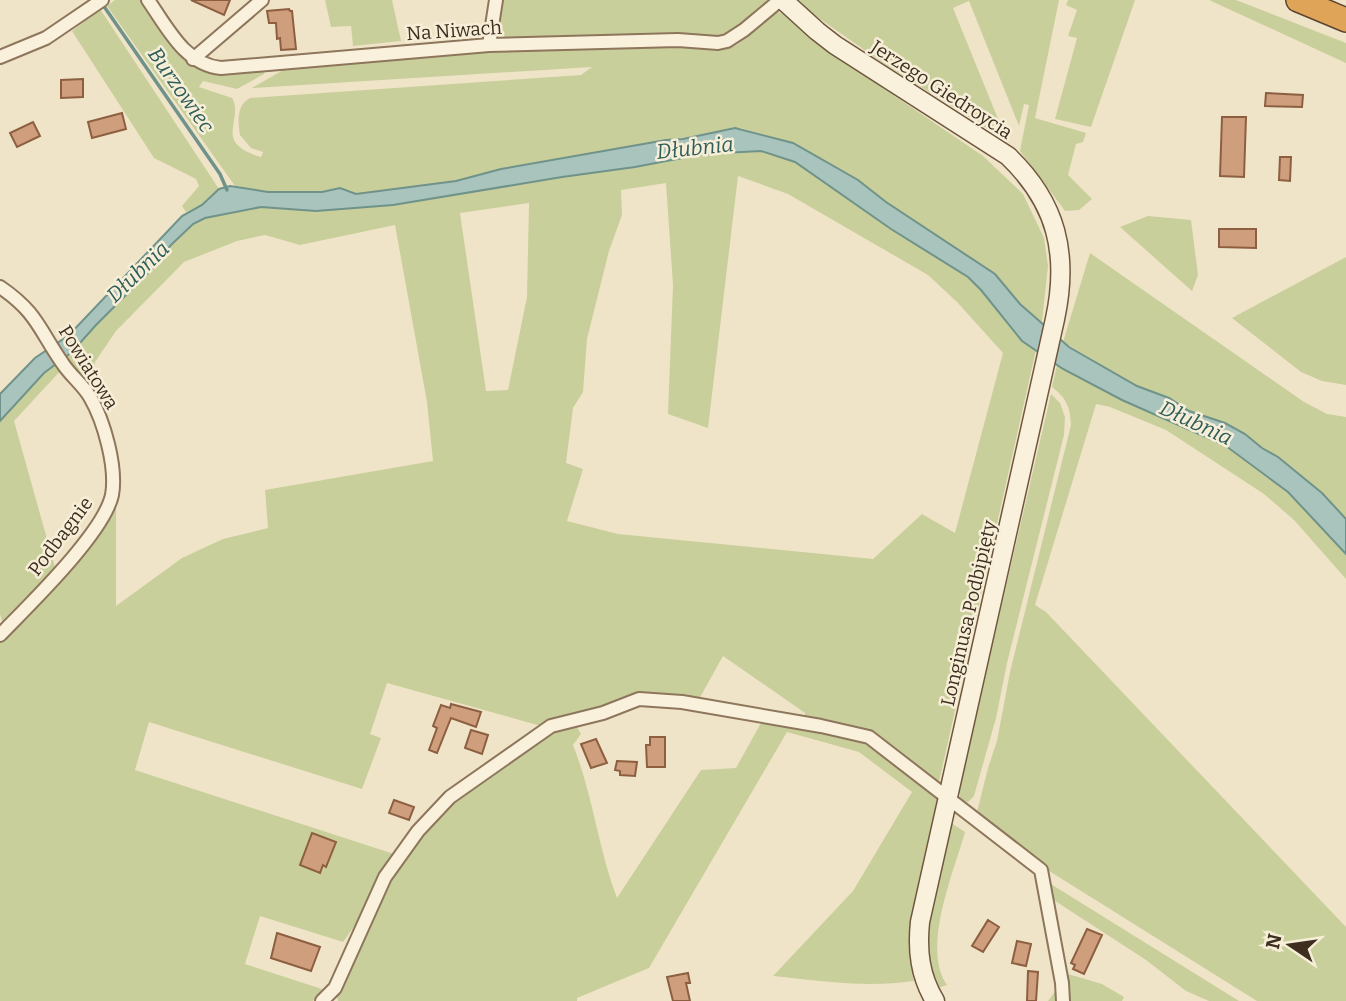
<svg xmlns="http://www.w3.org/2000/svg" width="1346" height="1001" font-family="Bitter,serif">
	<rect width="100%" height="100%" fill="#f0e4c8"/>
	<!-- green -->
	<path fill="#c9cf9b" fill-rule="evenodd" d="M115,0h26c16,23 41,67 70,73 17,3 37,-1 54,-3l-1,4 -27,15 -34,-8 -4,6 33,11c13,22 -21,44 29,59l2,-5 -12,-4 -11,-13c-2,-13 -4,-30 10,-37l331,-23 11,-8 -340,21 33,-19 212,-19 194,-3c51,10 48,-8 84,-35l9,1 36,32 163,111 40,38 21,44 4,28 -6,56 -22,-18 -25,-30 -109,-72 -28,-22 -65,-37 -52,-15 -240,41 -45,12 -101,13 -15,-6 -18,4h-54l-33,-6 -128,-180z
		M325,0h67l9,41 -48,5 -2,-20 -20,1z
		M500,0h267c-11,18 -32,32 -52,36l-210,2 -6,-15z
		M799,0h260l-24,118 51,15 -3,9 -7,2 -8,31 24,24 -13,11 -14,1 -45,-60 9,-46 -5,-1 -5,22 -50,-125 -16,7 54,133 -124,-78 -70,-49z
		M1068,0h67l-44,127 -36,-8 22,-81 -9,-2 9,-26 -11,-5z
		M1209,0h27l110,43v20z
		M100,9l119,180 -17,16 -16,7 -4,-6 17,-20 -3,-7 -42,-21 -82,-127z
		M757,150c51,6 95,54 137,81 25,16 55,29 77,49 24,22 37,51 65,70l-97,432 -18,-9 -52,-41 -64,-13v-6l-82,-57 -25,45 -38,-5h-30l-89,30 -154,-43 -17,51 11,4 -19,51 -213,-67 -14,48 259,84 -36,67 -15,21 -83,-26 -15,48 77,25 -9,12h-313v-359l116,-149v113l66,-48 41,-19 45,-11 -3,-38 168,-29 -6,-59 -32,-177 -95,20 -35,-10 -28,6 -53,21 -68,69 -21,31 -4,18 14,42 -41,-64 8,-6 24,-27 59,-59 16,-21 22,-21 12,-6 56,-11 55,4 77,-6 169,-28 73,-10 68,-13zM738,176l50,18 140,81 29,27 46,51 -48,180 -33,-19 -49,45 -255,-25 -51,-13 16,-52 -17,-6 7,-55 10,-16 4,-53 22,-88 13,-36 -1,-25 45,-7 7,102 -5,129 40,14zM529,203l-2,94 -19,93 -22,1 -26,-178z
		M1148,216l43,4 7,55 -6,16 -72,-64z
		M1090,253l214,149 23,12 19,3v102l-24,-26 -44,-36 -16,-9 -17,-14 -20,-11 -36,-12 -20,-13 -32,-12 -74,-44z
		M1346,257v128l-24,-4 -21,-9 -69,-54z
		M58,362l5,6 -49,53 42,150 -53,54 -3,-11v-193l44,-48z
		M1057,365l65,35 104,46 62,46 58,62v25l-52,-59 -30,-26 -98,-64 -56,-23 -14,-3 -61,201 11,7 300,315v74h-89l-211,-132 -67,-52 -2,-5 11,-44 9,-27 13,-69 61,-247c-1,-19 -5,-27 -19,-38z
		M1051,394l9,9 5,14 -1,18 -57,228 -11,55 -22,78 -6,6 -4,-1 -4,-4 -1,-9z
		M772,722l97,19 68,55c-5,63 -35,122 -23,185 -47,7 -94,0 -141,-5l80,-85 59,-99 -53,-40 -72,-20 -138,236 -72,30v3h-239l-2,-8c24,-54 46,-107 82,-154l5,-2 7,-13 12,-12 20,-17 93,-65 20,-6 6,10 -8,11c20,50 25,103 44,153l84,-128 35,-2 25,-45z
		M951,823l14,9c-11,40 -44,116 -18,153l-9,3c-25,-42 3,-120 13,-165z
		M1046,881l193,120h-30l-23,-10 -40,-31 -97,-63z
		M1068,974l34,10 22,13 -2,4h-74z"/>
	<!-- water -->
	<path fill="#a9c4bc" stroke="#6f938a" stroke-width="2" d="M735,128l58,15 65,37 28,22 109,72 25,30 49,43 68,39 32,12 20,13 36,12 20,11 17,14 16,9 44,36 24,26v35l-58,-62 -62,-46 -104,-46 -59,-31 -41,-28 -41,-51 -13,-13 -77,-48 -96,-67 -34,-11 -58,3 -68,13 -73,10 -169,28 -77,6 -55,-4 -56,11 -12,6 -22,21 -16,21 -59,59 -24,27 -28,21 -44,48v-27l35,-36 34,-23 113,-119 20,-11 17,-16 11,-3 38,6h54l18,-4 16,6 100,-13 45,-12 165,-29 17,-1z"/>
	<g fill="none" stroke-linecap="round" stroke-linejoin="round">
		<!-- stream -->
		<path stroke="#6f938a" stroke-width="3.5" d="M103,5l117,169 7,16"/>
	</g>
	<!-- building -->
	<path fill="#cf9f7d" stroke="#8d5f41" stroke-width="2" d="M191,0h39l-6,15z
		M289,9l1,2h2l4,38 -15,1 -1,-12 -3,1 -1,-16h-7l-2,-12z
		M83,79v18l-22,1v-18z
		M1266,93l37,2 -1,12 -37,-1z
		M122,113l4,16 -34,9 -4,-16z
		M1222,117h24l-2,60 -24,-1z
		M33,122l7,14 -23,11 -7,-14z
		M1280,157h11l-1,24 -11,-1z
		M1219,229h37v19l-37,-1z
		M451,704l30,8 -5,15 -25,-9 -14,35 -8,-3 8,-22 -4,-2 8,-21 9,3z
		M471,730l17,5 -6,19 -17,-6z
		M650,737h15v30h-18l-1,-22h4z
		M596,739l11,24 -16,5 -10,-24z
		M617,761l20,1 -2,14 -15,-1v-4l-5,-1z
		M394,800l20,7 -5,13 -20,-7z
		M312,833l24,9 -10,25 -3,-2 -3,8 -20,-8z
		M988,920l11,7 -16,25 -11,-6z
		M1087,929l15,6 -18,39 -11,-5 2,-4 -4,-2z
		M277,933l43,14 -9,24 -40,-13z
		M1017,941l14,3 -5,22 -14,-3z
		M1028,971l10,1 -2,29h-9z
		M688,973l2,10h-4l4,18h-17l-6,-24z"/>
	<g fill="none" stroke-linecap="round" stroke-linejoin="round">
		<defs>
			<path id="street" d="M148,0c19,27 37,65 73,68l268,-23 189,-5 40,3 9,-2 17,-11 36,-30
				M489,45l7,-45
				M0,57l46,-19 56,-38
				M193,59l69,-59
				M0,287c38,26 39,43 63,77 8,12 20,21 27,33 14,24 27,70 22,98 -8,38 -84,111 -112,140
				M322,1001l13,-13 50,-111 33,-46 32,-34 101,-71 52,-13 36,-14 43,3 139,24 48,11 172,133 21,113 1,18"/>
			<path id="secondary" d="M783,0l34,31 18,14 173,111c49,47 61,98 47,163l-135,603c-3,29 0,54 15,79"/>
			<path id="highway" d="M1298,0l48,20"/>
		</defs>
		<!-- street casing -->
		<use href="#street" stroke="#8d765c" stroke-width="16"/>
		<!-- secondary casing -->
		<use href="#secondary" stroke="#6f573f" stroke-width="21"/>
		<!-- highway casing -->
		<use href="#highway" stroke="#5b4430" stroke-width="26"/>
		<!-- street -->
		<use href="#street" stroke="#faf1dc" stroke-width="12"/>
		<!-- secondary -->
		<use href="#secondary" stroke="#faf1dc" stroke-width="18"/>
		<!-- highway -->
		<use href="#highway" stroke="#e0a458" stroke-width="23"/>
	</g>
	<g text-anchor="middle" stroke-width="5" stroke-linejoin="round" paint-order="stroke">
		<!-- street labels -->
		<g font-size="19" fill="#3d2e20" stroke="#f7eed8">
			<text transform="translate(454 30) rotate(-4)" y="7">Na Niwach</text>
			<text transform="translate(942 89) rotate(33)" y="7">Jerzego Giedroycia</text>
			<text transform="translate(89 367) rotate(58)" y="7">Powiatowa</text>
			<text transform="translate(60 536) rotate(-53)" y="7">Podbagnie</text>
			<text transform="translate(968 613) rotate(-77)" y="7">Longinusa Podbipięty</text>
		</g>
		<!-- water labels -->
		<g font-size="21" font-style="italic" fill="#2f5d5a" stroke="#f7eed8">
			<text transform="translate(181 90) rotate(55)" y="7">Burzowiec</text>
			<text transform="translate(695 148) rotate(-6)" y="7">Dłubnia</text>
			<text transform="translate(138 272) rotate(-44)" y="7">Dłubnia</text>
			<text transform="translate(1196 423) rotate(25)" y="7">Dłubnia</text>
		</g>
	</g>
	<!-- north arrow -->
	<g transform="translate(1290 945) rotate(283)" stroke="#f7eed8" stroke-width="5" paint-order="stroke">
	<path d="M0-5L12 26L0 18L-12 26Z" fill="#3d2e20"/>
	<text y="-10" font-size="19" font-weight="bold" text-anchor="middle" fill="#3d2e20">N</text>
	</g>
</svg>
